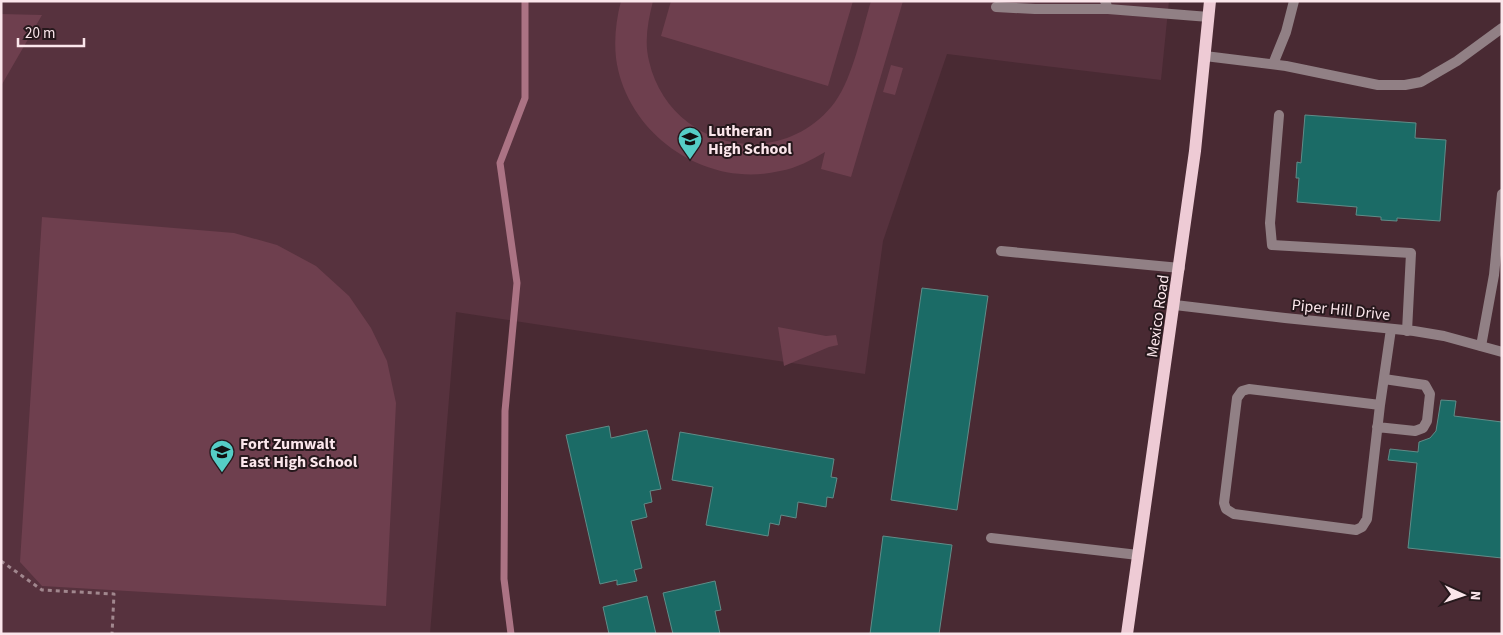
<svg xmlns="http://www.w3.org/2000/svg" width="1503" height="635" font-family="'Source Sans 3',sans-serif">
	<rect width="100%" height="100%" fill="#492a33"/>
	<!-- built -->
	<path fill="#57323e" d="M1,1h1168l-8,79 -214,-26 -64,187 -18,133 -409,-62 -26,322h-429z"/>
	<!-- green -->
	<path fill="#6e3f4e" d="M621,1h32c-5,20 -9,40 -4,60 20,88 132,113 186,41 18,-25 27,-71 36,-101h32l-52,176 -30,-8 4,-17c-14,8 -28,16 -45,19 -75,18 -154,-37 -164,-113 -2,-19 0,-38 5,-57z
		M671,1h182l-25,85 -167,-50z
		M1,14l41,1 -41,71z
		M891,65l12,3 -8,27 -12,-3z
		M42,217l192,16 43,12 39,21 33,30 22,32 16,33 9,42 -10,203 -344,-20 -22,-24z
		M778,327l48,9 10,-1 2,10 -9,2 -45,19z"/>
	<g fill="none" stroke-linecap="round" stroke-linejoin="round">
		<!-- stream -->
		<path stroke="#ab7384" stroke-width="7" d="M511,634l-7,-55 1,-168 12,-128 -17,-120 25,-65v-97"/>
	</g>
	<!-- building -->
	<path fill="#1b6b66" stroke="#608c88" d="M1305,115l111,8 -1,15 31,2 -6,81 -43,-3v3l-16,-1v-3l-25,-2 1,-8 -60,-5 2,-24h-3l1,-16 4,1z
		M922,288l66,8 -31,214 -66,-10z
		M1441,400l15,1 -2,15 48,6v136l-94,-10 9,-85 -29,-3 2,-11 28,3 1,-10 11,-4 6,-7z
		M609,426l2,12 36,-8 14,59 -11,2 2,11 -8,2 3,13 -16,4 11,47 -8,2 3,11 -20,4v-5l-17,4 -34,-149z
		M680,432l154,27 -3,18 6,1 -4,20 -6,-1 -1,10 -28,-5 -2,16 -15,-3 -2,10 -9,-2 -2,13 -62,-11 7,-38 -41,-7z
		M883,536l69,9 -13,89h-69z
		M715,581l6,29 -6,1 5,23h-47l-10,-41z
		M647,596l9,38h-47l-6,-27z"/>
	<g fill="none" stroke-linecap="round" stroke-linejoin="round">
		<!-- path -->
		<path stroke="#a1878e" stroke-width="3" stroke-dasharray="4 4" stroke-linecap="butt" d="M1,561l41,29 72,4 -2,40"/>
		<!-- lane -->
		<path stroke="#918085" stroke-width="10" d="M1105,1l3,8 101,8
			M996,7l39,2h73
			M1205,56l81,10 92,19h27l16,-3 36,-21 45,-33
			M1273,64l13,-32 8,-31
			M1279,115l-9,108 2,22 139,8 -4,78
			M1001,251l179,17
			M1481,346l13,-71 8,-81
			M1380,405l-13,114 -5,8 -6,3 -122,-16 -8,-5 -2,-6 13,-105 5,-7 7,-2 131,16 11,-76
			M1377,427l38,4 8,-3 4,-7 3,-27 -5,-9 -41,-6
			M991,538l147,17"/>
		<!-- street -->
		<path stroke="#918085" stroke-width="10" d="M1175,305l110,13 129,13 30,5 58,16"/>
		<!-- primary -->
		<path stroke="#eecbd5" stroke-width="12" d="M1127,634l68,-483 15,-150"/>
	</g>
	<!-- icons -->
	<defs>
		<symbol id="school-pin" viewBox="-11 -11 22 30"><path d="M0 17L-7.5 6A9.5 9.5 0 1 1 7.5 6Z" fill="#55cdc6" stroke="#26181c"/><path d="M0-5L7-2L0 1L-7-2ZM-4 1L0 2.5L4 1V4Q0 6-4 4Z" fill="#111"/></symbol>
	</defs>
	<g fill-rule="evenodd">
		<use href="#school-pin" x="676" y="125" width="28" height="38"/>
		<use href="#school-pin" x="208" y="438" width="28" height="38"/>
	</g>
	<g text-anchor="middle" stroke-width="4" stroke-linejoin="round" paint-order="stroke">
		<!-- poi labels -->
		<g font-size="16" font-weight="bold" fill="#fbe6eb" stroke="#26181c" text-anchor="start">
			<text x="708" y="136">Lutheran<tspan x="708" dy="18">High School</tspan></text>
			<text x="240" y="449">Fort Zumwalt<tspan x="240" dy="18">East High School</tspan></text>
		</g>
		<!-- street labels -->
		<g font-size="16" fill="#fbe6eb" stroke="#26181c">
			<text transform="translate(1341 309) rotate(6)" y="6">Piper Hill Drive</text>
			<text transform="translate(1157 316) rotate(-82)" y="6">Mexico Road</text>
		</g>
	</g>
	<!-- border -->
	<rect width="1503" height="635" fill="none" stroke="#fbe6eb" stroke-width="5"/>
	<!-- north arrow -->
	<g transform="translate(1463 595) rotate(93)" stroke="#26181c" stroke-width="4" paint-order="stroke">
	<path d="M0-4L9 19L0 12L-9 19Z" fill="#fbe6eb"/>
	<text y="-8" font-size="14" font-weight="bold" text-anchor="middle" fill="#fbe6eb">N</text>
	</g>
	<!-- scale -->
	<path d="M18 38v8h66v-8" fill="none" stroke="#fbe6eb" stroke-width="2.5"/>
	<text x="25" y="38" font-size="15" fill="#fbe6eb" stroke="#26181c" stroke-width="4" paint-order="stroke">20 m</text>
</svg>
